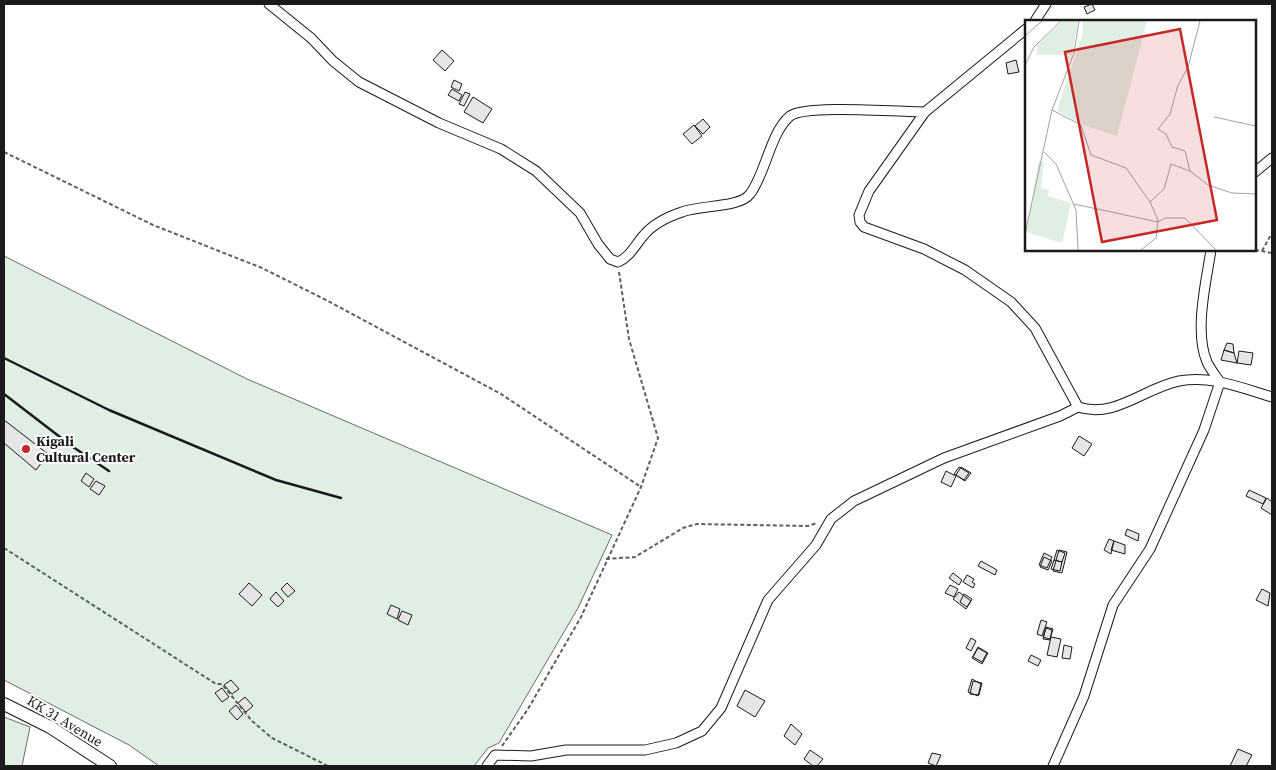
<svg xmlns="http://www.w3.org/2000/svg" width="1276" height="770" font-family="'Source Serif 4',serif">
	<rect width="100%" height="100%" fill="#fff"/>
	<!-- green -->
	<path fill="#e0efe3" stroke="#6a6a6a" d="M4,256l243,123 365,156 -34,73 -79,135 -11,5 -14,18h-315l-30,-21 -125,-65z
		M4,717l26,10 -8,39h-18z"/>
	<!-- building -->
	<path fill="#e6e6e6" stroke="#1a1a1a" d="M1092,4l3,6 -8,4 -3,-7z
		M442,50l12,11 -9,10 -12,-11z
		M1016,60l3,12 -11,2 -2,-11z
		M454,80l8,4 -3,7 -8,-4z
		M452,89l10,6 -3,6 -11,-6z
		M465,92l5,2 -6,12 -5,-2z
		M473,97l19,12 -9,14 -19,-11z
		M703,119l7,8 -7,7 -8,-8z
		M694,125l8,11 -10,8 -9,-10z
		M1227,343l6,1 1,9 -10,-3z
		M1224,350l10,3 3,10 -16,-3z
		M1239,351l14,2 -2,12 -14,-2z
		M4,420l44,34 -12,16 -32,-27z
		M1079,436l13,8 -8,12 -12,-8z
		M959,467l10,6 -5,7 -10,-6z
		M961,467l10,6 -6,8 -9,-6z
		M946,471l10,5 -5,11 -10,-5z
		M86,473l8,6 -5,8 -8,-6z
		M96,481l9,5 -6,9 -9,-6z
		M1249,490l17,8 -3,6 -17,-8z
		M1267,498l5,4v13l-11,-7z
		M1127,529l12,5 -1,7 -13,-6z
		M1109,539l5,2 -3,13 -7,-4z
		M1114,541l11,4v9l-14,-4z
		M1057,550l8,3 -3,9 -8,-2z
		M1059,550l8,2 -5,21 -9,-2z
		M1044,553l8,4 -5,11 -8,-3z
		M1044,557l8,4 -4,9 -8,-3z
		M1054,560l8,2 -2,9 -9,-2z
		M981,561l16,9 -2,5 -17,-9z
		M953,573l9,7 -3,5 -10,-7z
		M967,575l7,4 -2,3 3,2 -2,4 -10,-6z
		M249,583l13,12 -10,11 -13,-12z
		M287,583l8,8 -7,6 -7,-8z
		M950,585l8,4 -4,8 -9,-4z
		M1262,589l8,4 -2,13 -12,-6z
		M276,592l8,9 -6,6 -8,-8z
		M959,592l12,9 -5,8 -13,-10z
		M964,594l8,5 -5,8 -7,-5z
		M391,605l9,4 -3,10 -10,-5z
		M402,611l10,4 -4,10 -10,-5z
		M1041,620l6,2 -5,14 -5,-2z
		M1046,627l7,2 -3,10 -7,-2z
		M1046,628l6,2 -2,10 -7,-1z
		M1051,637l10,2 -4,18 -10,-2z
		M971,638l5,3 -5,10 -5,-3z
		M1064,645l8,2 -2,12 -8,-1z
		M978,647l10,6 -6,11 -10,-6z
		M978,648l9,5 -5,9 -9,-5z
		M1031,655l10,5 -3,6 -10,-5z
		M972,679l9,5 -3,12 -10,-4z
		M231,680l8,9 -7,5 -8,-9z
		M973,681l9,2 -3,12 -9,-1z
		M222,688l7,9 -7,5 -7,-9z
		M745,690l20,11 -10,16 -18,-11z
		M245,697l8,9 -7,6 -8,-9z
		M236,705l7,9 -6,6 -8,-9z
		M791,724l11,10 -7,11 -11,-9z
		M1238,749l14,6 -6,11h-16z
		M810,750l13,9 -6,7h-4l-9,-7z
		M932,753l9,2 -5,11 -8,-3z"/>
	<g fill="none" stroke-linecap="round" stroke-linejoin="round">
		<defs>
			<path id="minor" d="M269,4l42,34 22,23 26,21 80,41 62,26 35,22 44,42 18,31 12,15 8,3c12,-5 17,-17 26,-27 10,-12 23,-18 38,-23 17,-7 58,-4 68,-18 16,-21 20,-61 40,-78 15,-12 111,-4 135,-4
				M1035,21l11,-17
				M1026,29l-101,83 -56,79 -10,24 1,7 4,5 60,22 41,21 46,32 24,26 43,79c37,12 66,-19 101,-26 32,-6 63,7 93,16
				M1255,172l17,-14
				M487,766l8,-11 36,1 35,-6h79l31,-7 26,-12 19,-23 47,-108 48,-55 15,-26 23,-18 90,-43 116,-42 18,-9
				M1053,766l31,-70 29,-91 37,-56 54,-119 16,-48c-4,-6 -10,-13 -13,-20 -13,-30 -1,-80 4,-112"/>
			<path id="secondary" d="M4,704l46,23 60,39"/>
		</defs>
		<!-- minor casing -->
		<use href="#minor" stroke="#1a1a1a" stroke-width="11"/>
		<!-- secondary casing -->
		<use href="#secondary" stroke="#1a1a1a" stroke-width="14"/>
		<!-- path -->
		<path stroke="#5f5f5f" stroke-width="2" stroke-dasharray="4 2.5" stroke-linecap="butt" d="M4,152l149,73 109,43 66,33 173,93 140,93
			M1255,250l17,3
			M1262,251l10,-18
			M4,548l212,136h6l30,37 20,17 56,28
			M606,559l29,-2 48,-29 14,-4 111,2 9,-3
			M502,746l26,-37 53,-92 60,-130 17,-49 -29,-99 -10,-67"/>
		<!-- minor -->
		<use href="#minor" stroke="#fff" stroke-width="9"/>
		<!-- secondary -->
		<use href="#secondary" stroke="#fff" stroke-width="12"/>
		<!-- wall -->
		<path stroke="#1a1a1a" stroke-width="2.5" d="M4,358l105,52 167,70 65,18
			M4,394l69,53 36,24"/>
	</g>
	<!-- markers -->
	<circle fill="#c62828" stroke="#fff" stroke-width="2" cx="26" cy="449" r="5"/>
	<g text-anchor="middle" stroke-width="4" stroke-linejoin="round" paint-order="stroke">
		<!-- poi labels -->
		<g font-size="14" font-weight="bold" fill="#1a1a1a" stroke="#fff" text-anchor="start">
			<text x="36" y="446">Kigali<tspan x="36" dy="16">Cultural Center</tspan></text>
		</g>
		<!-- street labels -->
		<g font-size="14" fill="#1a1a1a" stroke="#fff">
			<text transform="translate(65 721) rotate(31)" y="5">KK 31 Avenue</text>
		</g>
	</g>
	<!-- overview -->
	<g transform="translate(1025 20)">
		<rect width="231" height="231" fill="#fff"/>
		<path d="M38,1h15l-6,34h-35v-10zM58,1h64l-30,115 -34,-11 -26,-14 26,-79zM14,140l5,2 -3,26 8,2 -1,6 23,7 -9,40 -36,-11z" fill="#e0efe3"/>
		<path fill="none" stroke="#a3a3a3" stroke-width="1" d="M0,16l17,-15M0,45l9,-18 27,-26M27,90l29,15 10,30 35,13 24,34M189,97l42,9M19,132l12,12 20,46 2,40M165,151l-5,-20 -13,-4 -6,-13 -8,-5 12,-15 8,-29 10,-18 12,-46M49,184l84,18 7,-4h20l31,32M0,214l27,-124 22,-57 5,-32M116,230l15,-12 2,-18 -8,-18 14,-13 7,-25 19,7 18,14 24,8 24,1"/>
		<path fill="#c62828" fill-opacity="0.15" stroke="#c62828" stroke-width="2.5" d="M155,9l37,191 -115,22 -37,-190z"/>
		<rect width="231" height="231" fill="none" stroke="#1a1a1a" stroke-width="2.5"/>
	</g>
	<!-- border -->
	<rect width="1276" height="770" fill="none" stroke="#1a1a1a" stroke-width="10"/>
</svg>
